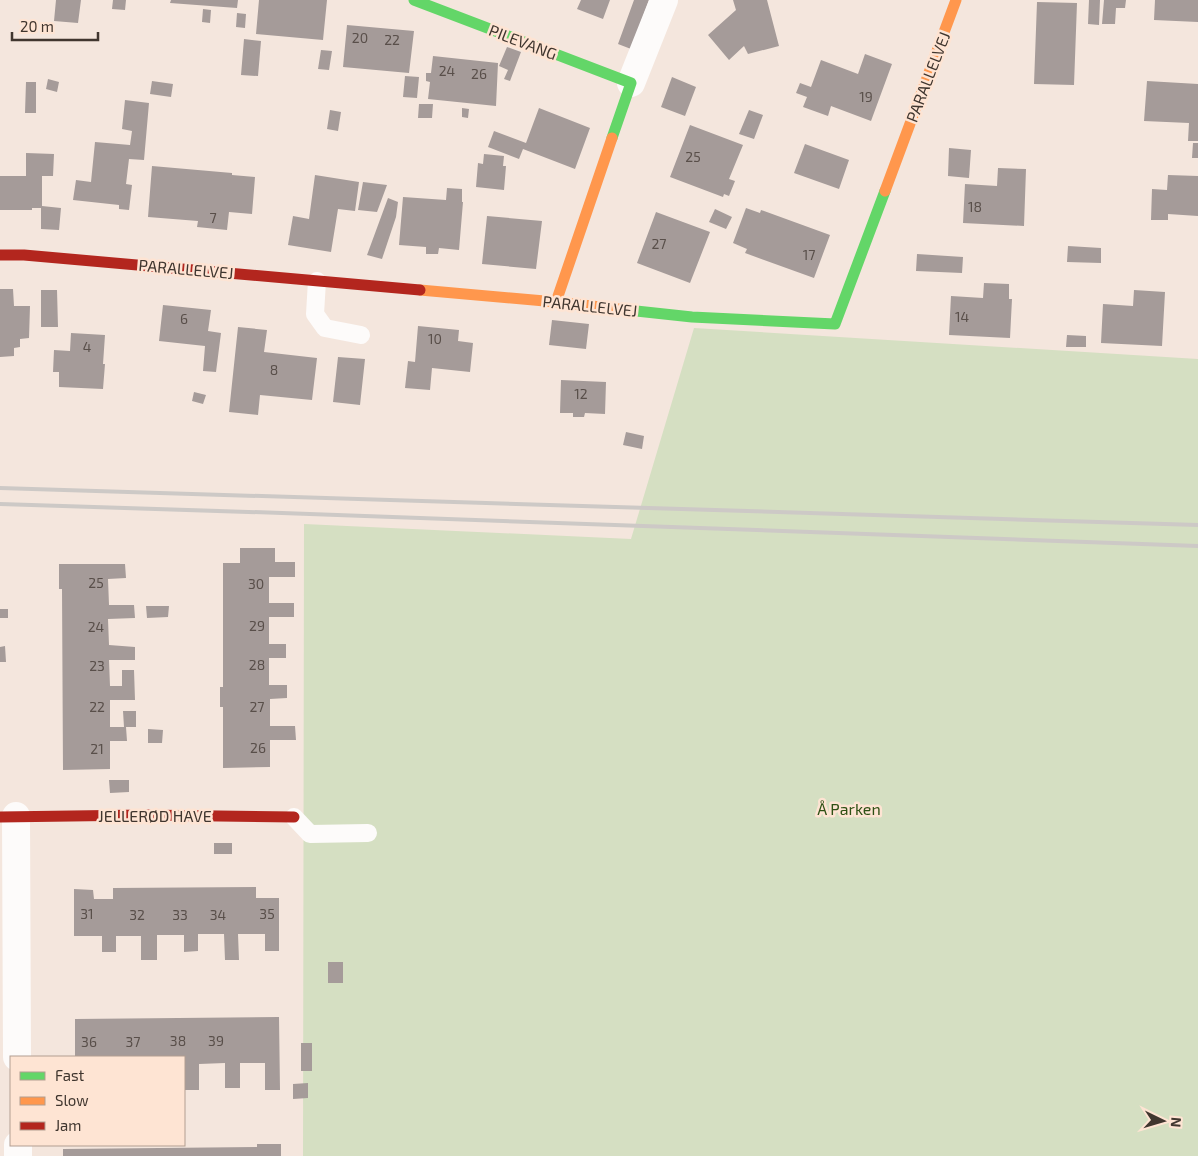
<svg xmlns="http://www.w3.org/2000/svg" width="1198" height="1156" font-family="'Exo 2',sans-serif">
	<rect width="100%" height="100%" fill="#f4e6dd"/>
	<!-- green -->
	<path fill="#d5dfc2" d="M694,328l504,31v797h-895l1,-632 327,15z"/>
	<!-- building -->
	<path fill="#a59b99" d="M56,0h25l-3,23 -24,-2z
		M113,0h13l-1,10 -13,-1z
		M171,0h67l-1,8 -67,-5z
		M259,0h68l-4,40 -67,-6z
		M581,0h29l-7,19 -26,-10z
		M634,0h15l-18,49 -13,-5z
		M733,0h34l12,46 -31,8 -4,-8 -15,14 -21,-25 28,-25z
		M1089,0h11l-1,25 -11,-1z
		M1104,0h22l-1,8h-9l-1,16h-13z
		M1155,0h43v22l-44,-2z
		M1037,2l40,1 -3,82 -40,-1z
		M203,9l8,1 -1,13 -8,-1z
		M237,13l9,1 -1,14 -9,-1z
		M347,25l67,6 -5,42 -66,-6z
		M244,39l17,2 -3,35 -17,-1z
		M507,47l14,5 -11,29 -6,-2 4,-9 -9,-4z
		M321,50l11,1 -3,19 -11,-1z
		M865,54l27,10 -21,57 -40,-15 -3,10 -25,-9 4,-10 -11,-4 4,-10 11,4 10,-27 37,14z
		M433,56l65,7 -2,43 -68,-7 2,-17 -4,-1v-8h5z
		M405,76l14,1 -2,21 -14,-1z
		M672,77l24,10 -11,29 -24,-9z
		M48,79l11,3 -2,10 -11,-3z
		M152,81l21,3 -2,13 -21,-3z
		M1147,81l51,3v57h-10l1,-18 -45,-2z
		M26,82h10v31h-11z
		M125,100l24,3 -5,57 -15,-1 -3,25 6,1 -3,25 -10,-1v-4l-46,-5 3,-20 15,2 4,-40 35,3 2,-14 -10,-2z
		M419,104h14l-1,14h-14z
		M462,108l7,1 -1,9 -6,-1z
		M539,108l51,20 -15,41 -52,-20 -4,10 -31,-12 6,-16 32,12z
		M330,110l11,2 -3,19 -11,-2z
		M749,110l14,5 -9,24 -15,-5z
		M690,125l53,20 -14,34 6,2 -6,15 -5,-2 -1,3 -53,-20z
		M1193,143h5v15h-6z
		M805,144l44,16 -10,29 -45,-16z
		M949,148l22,2 -2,28 -21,-2z
		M26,153l28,1 -1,22h-11v30l19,2 -2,22 -18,-1v-21h-9v2h-32v-34h26z
		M484,154l20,2 -1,10h3l-2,24 -28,-3 2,-24 5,1z
		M152,166l80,7v2l23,2 -3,37 -23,-2 -2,18 -30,-3 1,-6 -50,-4z
		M998,168l28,1 -2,57 -61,-3 2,-39 32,2z
		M315,175l44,7 -4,29 -17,-2 -7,43 -43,-7 5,-29 16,3z
		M1168,175l30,1v40l-30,-2v6h-17l1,-31 15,1z
		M363,182l24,3 -10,27 -19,-2z
		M447,188l15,1v13h1l-4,48 -20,-2 -1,6h-12v-7l-27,-2 4,-48 43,3z
		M388,198l10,4 -2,15 -14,42 -15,-4z
		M746,208l14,5 1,-3 69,25 -16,43 -69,-25 2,-4 -14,-6z
		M715,209l17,8 -6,12 -17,-7z
		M656,212l54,20 -20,51 -53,-20z
		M487,216l55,5 -6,48 -54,-5z
		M1068,246l33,2v15l-34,-1z
		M917,254l46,3 -1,16 -46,-2z
		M984,283l25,1v15h3l-2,39 -61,-3 2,-39 32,2z
		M0,289h13l1,17h16l-1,32 -9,1v8l-6,1v8l-14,1z
		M41,290h16l1,37h-17z
		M1134,290l31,2 -3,54 -61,-3 2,-39 30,2z
		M163,305l48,5 -3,21 13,2 -5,39 -13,-1 2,-25 -46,-5z
		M552,320l37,4 -3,25 -37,-4z
		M418,326l41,4 -1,11 15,2 -3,29 -38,-4 -2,22 -25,-2 3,-27 7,1z
		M238,327l29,3 -3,22 53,6 -5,42 -52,-5 -2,20 -29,-3z
		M71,333l34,2 -2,29h2l-2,25 -44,-2v-15h-6l1,-22 16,1z
		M1067,335l19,1v11h-20z
		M338,357l27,2 -5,46 -27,-3z
		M561,380l45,2 -1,32 -20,-1 -1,4h-11v-4h-13z
		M194,392l12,3 -3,9 -11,-3z
		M626,432l18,4 -2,13 -19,-4z
		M240,548h35v14h20v15h-26v26h25v14h-25v27h17v14h-17v27h18v13l-17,1v27h25l1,14h-26v27l-47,1v-61h-3v-20h3v-124h17z
		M59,564h66l1,14 -18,1 1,26h25l1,13 -27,1 1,26 26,2v13h-26l1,26h12v-16h12l1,30h-25v27h14l-1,-16h13v16h-10l1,14h-17v28l-47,1 -1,-181h-3z
		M146,606h23l-1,11 -21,1z
		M0,609h8v9h-8z
		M5,646l1,16h-6v-15z
		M148,729l15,1 -1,13h-14z
		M109,780h20v12l-19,1z
		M214,843h18v11h-18z
		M256,887v11h23v53h-14v-17h-27l1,26h-14l-1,-26h-26v17l-14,1v-17h-27v25h-16v-24h-25v16h-14v-16h-28v-47l19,1 1,9h19v-11z
		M328,962h15v21h-15z
		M279,1017l1,73h-15v-27h-25v25h-15v-25l-26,1v26h-15v-33h-109v-38z
		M301,1043h11v28h-11z
		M308,1083v15l-15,1v-15z
		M257,1144h24v12h-218v-7l194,-2z"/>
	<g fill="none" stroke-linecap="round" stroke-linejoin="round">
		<!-- lane -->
		<path stroke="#fdfbfa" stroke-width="18" d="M317,281l-2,33 10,14 36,7
			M294,817l16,17 58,-1"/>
		<!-- street -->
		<path stroke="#fdfbfa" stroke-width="28" d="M631,83l33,-83
			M16,816l1,241
			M18,1145v11"/>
		<!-- fast -->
		<path stroke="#63d668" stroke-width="11" d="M414,0l217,83 -19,55
			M627,310l65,7 143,7 50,-133"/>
		<!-- slow -->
		<path stroke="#ff974d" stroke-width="11" d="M885,191l71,-191
			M420,290l136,12 71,8
			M556,302l56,-164"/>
		<!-- jam -->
		<path stroke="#b3261e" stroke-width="11" d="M0,255h24l396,35
			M0,817l143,-2 151,2"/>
		<!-- rail -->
		<path stroke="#cdc9c6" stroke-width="4" d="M0,488l1198,37
			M0,504l282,9 916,33"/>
	</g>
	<g text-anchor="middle" stroke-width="5" stroke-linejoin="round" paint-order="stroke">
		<!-- number labels -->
		<g font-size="14" fill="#594f4a">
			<text x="360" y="43">20</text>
			<text x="392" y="45">22</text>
			<text x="447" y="76">24</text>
			<text x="479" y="79">26</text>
			<text x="866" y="102">19</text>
			<text x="693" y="162">25</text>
			<text x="975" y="212">18</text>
			<text x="213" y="223">7</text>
			<text x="659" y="249">27</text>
			<text x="809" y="260">17</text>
			<text x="962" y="322">14</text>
			<text x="184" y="324">6</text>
			<text x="435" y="344">10</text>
			<text x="87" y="352">4</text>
			<text x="274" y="375">8</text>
			<text x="581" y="399">12</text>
			<text x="96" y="588">25</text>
			<text x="256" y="589">30</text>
			<text x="257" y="631">29</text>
			<text x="96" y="632">24</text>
			<text x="257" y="670">28</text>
			<text x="97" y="671">23</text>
			<text x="97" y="712">22</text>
			<text x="257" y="712">27</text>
			<text x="258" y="753">26</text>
			<text x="97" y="754">21</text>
			<text x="87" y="919">31</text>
			<text x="267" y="919">35</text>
			<text x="137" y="920">32</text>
			<text x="180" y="920">33</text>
			<text x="218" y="920">34</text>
			<text x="178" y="1046">38</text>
			<text x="216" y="1046">39</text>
			<text x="89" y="1047">36</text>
			<text x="133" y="1047">37</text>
		</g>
		<!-- street labels -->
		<g font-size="16" fill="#40362f" stroke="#fee4d3">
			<text transform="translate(523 42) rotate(21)" y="6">PILEVANG</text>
			<text transform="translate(928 77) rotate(-69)" y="6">PARALLELVEJ</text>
			<text transform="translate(186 269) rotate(5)" y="6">PARALLELVEJ</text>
			<text transform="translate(590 306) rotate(6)" y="6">PARALLELVEJ</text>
			<text x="155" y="822">JELLERØD HAVE</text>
		</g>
		<!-- park labels -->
		<g font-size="16" fill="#2e5014" stroke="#fee4d3">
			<text x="849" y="815">Å Parken</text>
		</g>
	</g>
	<!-- legend -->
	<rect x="10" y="1056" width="175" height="90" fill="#fee4d3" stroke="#b29e91"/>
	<rect x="20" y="1072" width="25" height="8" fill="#63d668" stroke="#b29e91"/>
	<text x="55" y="1081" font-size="15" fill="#40362f">Fast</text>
	<rect x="20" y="1097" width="25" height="8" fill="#ff974d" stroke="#b29e91"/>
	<text x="55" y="1106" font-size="15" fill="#40362f">Slow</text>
	<rect x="20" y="1122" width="25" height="8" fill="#b3261e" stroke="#b29e91"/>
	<text x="55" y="1131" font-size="15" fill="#40362f">Jam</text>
	<!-- north arrow -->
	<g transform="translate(1163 1121) rotate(95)" stroke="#fee4d3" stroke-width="4" paint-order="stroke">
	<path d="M0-4L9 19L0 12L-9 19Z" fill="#40362f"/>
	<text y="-8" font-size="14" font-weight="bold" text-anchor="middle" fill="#40362f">N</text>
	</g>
	<!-- scale -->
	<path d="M12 32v8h86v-8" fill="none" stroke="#40362f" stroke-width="2.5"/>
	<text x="20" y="32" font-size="15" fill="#40362f" stroke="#fee4d3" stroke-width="4" paint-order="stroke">20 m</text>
</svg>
